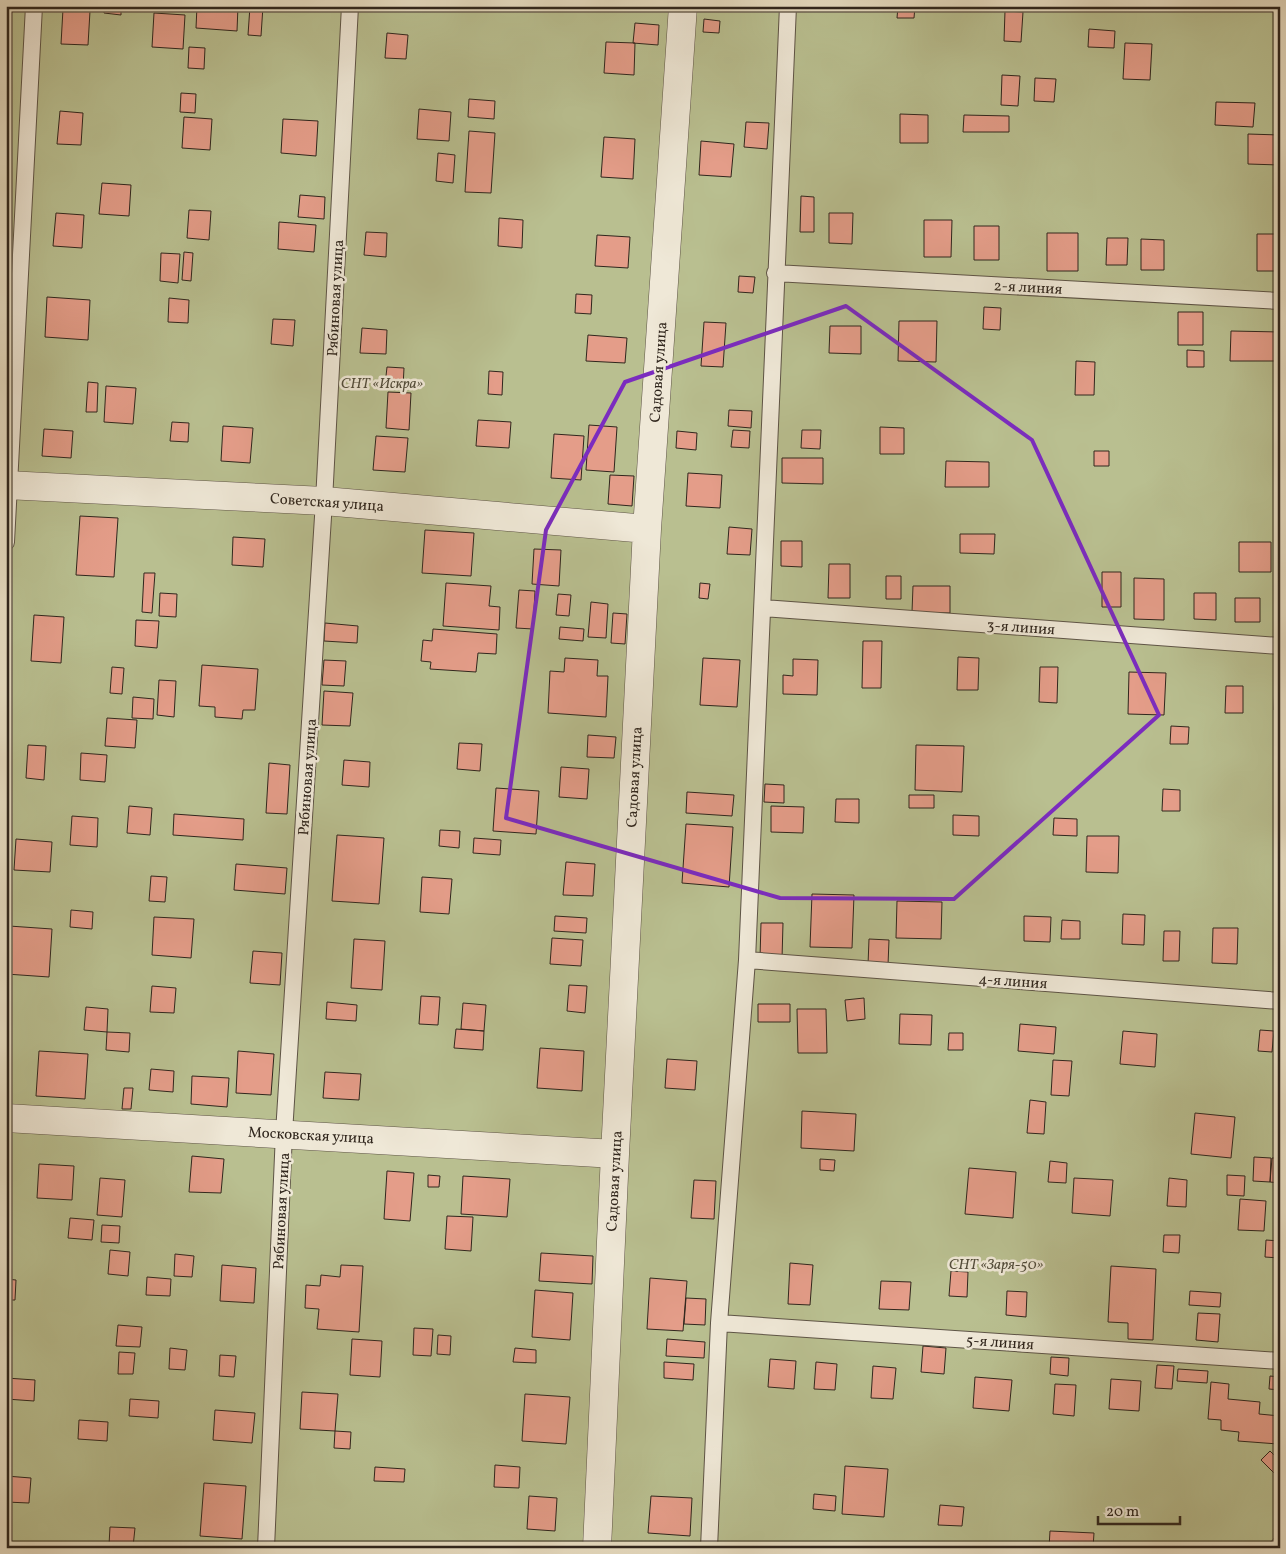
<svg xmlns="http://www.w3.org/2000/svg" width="1286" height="1554" font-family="Vollkorn,serif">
	<rect width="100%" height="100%" fill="#e6dcc1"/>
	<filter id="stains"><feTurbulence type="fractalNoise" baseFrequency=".004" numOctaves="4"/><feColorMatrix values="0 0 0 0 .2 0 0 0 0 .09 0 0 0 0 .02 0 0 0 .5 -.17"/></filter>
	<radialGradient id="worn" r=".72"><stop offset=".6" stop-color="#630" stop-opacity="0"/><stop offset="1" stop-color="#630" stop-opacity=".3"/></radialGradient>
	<!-- green -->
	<path fill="#b9bf90" stroke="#747256" d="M6,6h1274v1526l-15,16h-1259z"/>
	<!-- building -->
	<path fill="#e49d89" stroke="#30261d" d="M104,6h17v9l-17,-2z
		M197,6h41l-1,25 -41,-3z
		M250,6h13l-2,30 -13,-1z
		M613,6h45v5l-45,-3z
		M898,6h17l-1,12h-17z
		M63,9l27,2 -2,34 -27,-1z
		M6,10h5l-3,33h-2z
		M1005,11l18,1 -2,30 -17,-1z
		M154,13l31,2 -2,34 -31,-2z
		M704,19l16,2 -1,12 -16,-1z
		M635,23l24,2 -1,20 -25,-2z
		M1089,29l26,2 -1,17 -26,-1z
		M387,33l21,2 -2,24 -21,-1z
		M606,42l29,1 -1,32 -30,-2z
		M1125,43l27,1 -2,36 -27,-1z
		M189,47l16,1 -1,21 -16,-1z
		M1002,75l18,1 -2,30 -17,-1z
		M1035,78l21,1 -2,23 -20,-1z
		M181,93l15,1 -1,19 -15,-1z
		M469,99l26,2 -1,18 -26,-2z
		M1216,102l39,1 -2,24 -38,-2z
		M419,109l32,3 -2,29 -32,-2z
		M60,111l23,2 -2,32 -24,-1z
		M900,114l28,1v28h-28z
		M964,115l45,1v16h-46z
		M184,117l28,2 -2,31 -28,-2z
		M283,119l35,2 -2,35 -35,-3z
		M746,122l23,1 -2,26 -23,-2z
		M469,131l26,2 -4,60 -26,-1z
		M1248,134l32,1v30l-32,-1z
		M604,137l31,2 -2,40 -32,-2z
		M701,141l33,3 -3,33 -32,-2z
		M438,153l17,2 -2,28 -17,-2z
		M102,183l29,2 -2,31 -30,-2z
		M300,195l25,2 -1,22 -26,-2z
		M801,196l13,1v35h-14z
		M189,210l22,1 -2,29 -22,-2z
		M56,213l28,2 -2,33 -29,-2z
		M829,213h24l-1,31 -23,-1z
		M499,218l24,2 -1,28 -24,-2z
		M924,220h28l-1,37h-27z
		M279,222l37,3 -2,27 -36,-3z
		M974,226h25v34h-25z
		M366,232l21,1 -1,24 -22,-2z
		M1047,233h31v38h-31z
		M1257,234h23v37h-23z
		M597,235l33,2 -2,31 -33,-2z
		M1107,238h21l-1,27h-21z
		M1141,239l23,1v30h-23z
		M184,252l9,1 -2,28 -9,-1z
		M161,253l19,1 -2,29 -18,-2z
		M739,276l16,1 -2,16 -15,-1z
		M576,294l16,1 -1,19 -16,-1z
		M47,297l43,3 -2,40 -43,-3z
		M169,298l20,2 -1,23 -20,-1z
		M984,307l17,1 -1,22 -17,-1z
		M1178,312h25v33h-25z
		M273,319l22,1 -2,26 -22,-2z
		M899,321h38l-1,41 -38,-1z
		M704,322l22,1 -3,44 -22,-1z
		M830,326h31v28l-32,-1z
		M362,328l25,2 -1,24 -26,-1z
		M1231,331l49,1v29h-50z
		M588,335l39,3 -2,25 -39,-2z
		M1187,350l17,1v16h-17z
		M1076,361l19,1 -1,33h-19z
		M387,367l17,1 -1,19 -18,-2z
		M489,371l14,1 -1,23 -14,-1z
		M88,382l10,1 -1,29h-11z
		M106,386l30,2 -3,36 -29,-2z
		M388,392l23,1 -2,37 -23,-2z
		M729,410l23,1 -1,17 -23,-2z
		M478,420l33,2 -2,26 -33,-2z
		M172,422l17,1 -1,19 -18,-1z
		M589,425l28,2 -3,45 -28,-2z
		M223,426l30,2 -3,35 -29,-2z
		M880,427l24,1v26h-24z
		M44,429l29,2 -2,27 -29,-2z
		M733,430l17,1 -1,17 -18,-1z
		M802,430h19l-1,19 -19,-1z
		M677,431l20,2 -1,17 -20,-2z
		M554,434l30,2 -3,44 -30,-2z
		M376,436l32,2 -3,34 -32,-2z
		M1094,451h15v15h-15z
		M782,458h41v26l-41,-1z
		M946,461l43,1v25h-44z
		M688,473l34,2 -2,33 -34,-2z
		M610,475l24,1 -2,30 -24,-2z
		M80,516l38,2 -4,59 -38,-2z
		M729,527l23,2 -2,26 -23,-1z
		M425,530l49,3 -3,43 -49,-3z
		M960,534h35l-1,20 -34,-1z
		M233,537l32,2 -2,28 -31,-2z
		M781,541h21v26l-21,-1z
		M1239,542h32v30h-32z
		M534,549l27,1 -2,36 -27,-2z
		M829,564h21v34h-22z
		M1102,572h19v35h-19z
		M144,573h11l-3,40 -10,-1z
		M886,576h15v23h-15z
		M1134,578l30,1v41l-30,-1z
		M446,583l45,3 -2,20 11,1 -1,23 -56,-4z
		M700,583l10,1 -2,15 -9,-1z
		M913,586h37v27l-38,-1z
		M519,590l16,1 -2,38 -17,-1z
		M160,593l17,1 -1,23 -17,-1z
		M1194,593h22v27l-22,-1z
		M558,594l13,1 -2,21 -13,-1z
		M1235,598h25v24h-25z
		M591,602l17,2 -2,34 -18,-1z
		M613,613l14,1 -2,30 -14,-1z
		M34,615l30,2 -3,46 -30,-2z
		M136,620l23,1 -2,27 -22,-2z
		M325,623l33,3 -1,17 -33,-2z
		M560,627l24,2 -1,12 -24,-2z
		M433,629l64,5 -1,20 -18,-1 -2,19 -46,-3 1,-7 -10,-1 2,-21 9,1z
		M863,641h19l-1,47h-19z
		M958,657l21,1 -1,32h-21z
		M565,658l33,2 -1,16h11l-2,41 -58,-4 2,-42 14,1z
		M703,658l37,2 -3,47 -37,-2z
		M793,659l25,1 -1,35 -34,-1v-19l10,1z
		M324,660l22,1 -2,25 -22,-1z
		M202,665l56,4 -3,41h-12l-1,9 -27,-2v-10l-16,-1z
		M112,667l12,1 -2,26 -12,-1z
		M1040,667h18l-1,36 -18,-1z
		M1129,672l37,1 -2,42 -36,-1z
		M159,680l17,1 -2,36 -17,-2z
		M1275,681l5,1v29l-6,-1z
		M1226,686h17v27h-18z
		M324,691l29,2 -3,33 -28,-1z
		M133,697l21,2 -1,20 -21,-1z
		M107,718l30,2 -2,28 -30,-2z
		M1171,726l18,1 -1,17h-18z
		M588,735l28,2 -2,21 -27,-1z
		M459,743l23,1 -2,27 -23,-2z
		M28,745l18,1 -2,34 -18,-2z
		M916,745l48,1 -2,46 -47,-2z
		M81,753l26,2 -2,27 -25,-2z
		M344,760l26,2 -1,25 -27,-2z
		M269,763l21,2 -3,49 -21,-1z
		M561,767l28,2 -2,30 -28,-2z
		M765,784l19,1v18l-20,-1z
		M496,788l43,3 -3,43 -43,-3z
		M1163,789l17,1v21h-18z
		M687,792l47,3 -2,21 -46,-3z
		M909,795h25v13h-25z
		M836,799h23v24l-24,-1z
		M129,806l23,2 -2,27 -23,-2z
		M771,806l33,1 -1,26 -32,-1z
		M174,814l70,5 -1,21 -70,-5z
		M953,815l26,1v20l-26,-1z
		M72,816l26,2 -1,29 -27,-2z
		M1054,818l23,1v17l-24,-1z
		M686,824l47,3 -4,60 -47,-4z
		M440,830l20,1 -1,17 -20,-2z
		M337,835l47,3 -5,66 -47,-3z
		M1087,836h32l-1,37 -32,-1z
		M474,838l27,2 -1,15 -27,-2z
		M16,839l36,3 -2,30 -36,-2z
		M566,862l29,2 -2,32 -30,-1z
		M236,864l51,4 -2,26 -51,-4z
		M151,876l16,1 -2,25 -16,-1z
		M422,877l30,2 -3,35 -29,-2z
		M812,894l42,1 -2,53 -42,-1z
		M897,901l45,1 -1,37 -45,-1z
		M71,910l22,2 -1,17 -22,-2z
		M1123,914l22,1 -1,30 -22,-1z
		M555,916l32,2 -1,15 -32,-2z
		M1024,916l27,1 -1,25 -26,-1z
		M154,917l40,2 -3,39 -39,-3z
		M1062,920l18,1v18h-19z
		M761,923h22l-1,36 -22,-1z
		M9,926l43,3 -3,48 -43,-3z
		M1213,928h25l-1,36 -25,-1z
		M1164,931h16l-1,30h-16z
		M552,938l31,2 -2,26 -31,-2z
		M354,939l31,2 -3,49 -31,-2z
		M869,939l20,1 -1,25h-20z
		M253,951l29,2 -2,32 -30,-2z
		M569,985l18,1 -2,27 -18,-2z
		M152,986l24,2 -2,25 -24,-1z
		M421,996l19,1 -2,28 -19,-1z
		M864,998l1,21 -18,2 -2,-21z
		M327,1002l30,3 -1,16 -30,-2z
		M463,1003l23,2 -2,26 -23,-2z
		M758,1004h32v18h-32z
		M86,1007l22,2 -1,23 -23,-2z
		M797,1009h29l1,44h-29z
		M900,1014l32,1 -1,30 -32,-1z
		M1020,1024l36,3 -2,27 -36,-3z
		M456,1029l28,2 -1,19 -29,-2z
		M1260,1030l14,1 -2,21 -14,-1z
		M1123,1031l34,3 -2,33 -35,-3z
		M107,1032l23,1 -1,19 -23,-2z
		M949,1033h14v17h-15z
		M540,1048l44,3 -2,40 -45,-3z
		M39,1051l49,3 -3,45 -49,-3z
		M238,1051l36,3 -3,41 -35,-2z
		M667,1059l30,2 -2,29 -30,-2z
		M1053,1060l19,1 -3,35 -18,-1z
		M151,1069l23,2 -1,21 -24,-2z
		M325,1072l36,2 -2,26 -36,-2z
		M192,1076l37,2 -2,29 -36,-3z
		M124,1088h9l-2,21h-9z
		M1030,1100l16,2 -2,32 -17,-1z
		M802,1111l54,3 -2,37 -53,-3z
		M1195,1113l40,4 -4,41 -40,-4z
		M192,1156l32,3 -3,34 -32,-1z
		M1254,1157l17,1 -1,24 -17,-1z
		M1272,1158h8v25l-10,-1z
		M820,1159l15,1 -1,11 -14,-1z
		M1050,1161l17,2 -1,20 -18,-1z
		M39,1164l35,2 -2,34 -35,-2z
		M969,1168l47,4 -3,46 -48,-4z
		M387,1171l27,2 -4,48 -26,-2z
		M428,1175l12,1 -1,11h-11z
		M1227,1175l18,1 -1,20 -17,-1z
		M463,1176l47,3 -3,38 -46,-3z
		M100,1178l25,2 -3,37 -25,-2z
		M1074,1178l39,2 -3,36 -38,-3z
		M1169,1178l18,2 -1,27 -19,-1z
		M694,1180l22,1 -2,38 -23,-1z
		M1240,1199l26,2 -2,30 -26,-1z
		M447,1216l26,1 -2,34 -26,-2z
		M70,1218l24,2 -2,20 -24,-2z
		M102,1225l18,1 -1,17 -18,-1z
		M1164,1235h16l-1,18 -16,-1z
		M1266,1240l14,1v17l-15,-1z
		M110,1250l20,2 -2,24 -20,-2z
		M541,1253l52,3 -1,28 -53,-3z
		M175,1254l19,2 -2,21 -18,-1z
		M790,1263l23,2 -3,40 -22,-1z
		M222,1265l34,3 -2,35 -34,-2z
		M341,1265l22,1 -4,66 -42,-3 2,-20 -14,-1 1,-23 14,1 1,-11 19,2z
		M1111,1266l45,3 -3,71 -25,-1v-16l-20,-1z
		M951,1271l17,1 -1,25 -18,-1z
		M147,1277l24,2 -1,17 -24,-1z
		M650,1278l37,3 -4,50 -36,-2z
		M6,1279l10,1 -1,20h-9z
		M881,1281l30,1 -2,28 -30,-1z
		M535,1290l38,3 -3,47 -38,-3z
		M1007,1291l20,1 -1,25 -20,-2z
		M1190,1291l31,2 -1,14 -31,-2z
		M686,1298l20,1 -1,26 -21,-1z
		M1198,1313l22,1 -2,28 -22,-2z
		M118,1325l24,2 -2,20 -24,-1z
		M414,1328l19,1 -2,27 -18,-1z
		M438,1335l13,1 -1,19 -13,-1z
		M352,1339l30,2 -2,36 -30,-2z
		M667,1339l38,3 -1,16 -38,-2z
		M923,1346l23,2 -2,26 -23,-2z
		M170,1348l17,2 -2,20 -16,-1z
		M515,1348l21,2v13l-23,-1z
		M119,1352l16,1 -2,21h-15z
		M220,1355l16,1 -2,21 -15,-1z
		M1051,1357l18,1 -1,18 -18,-2z
		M770,1359l26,2 -2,28 -26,-2z
		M664,1362l30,2 -1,16 -29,-2z
		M816,1362l21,2 -2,26 -21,-1z
		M1157,1365l17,1 -2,23 -17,-1z
		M873,1366l23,2 -3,31 -22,-1z
		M1178,1369l30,2 -1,12 -30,-2z
		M1270,1376l10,1v13l-11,-1z
		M975,1377l37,3 -3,31 -36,-3z
		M6,1378l29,2 -1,21 -28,-2z
		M1111,1379l30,2 -2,30 -30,-2z
		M1211,1382l18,2 -1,15 32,3 -1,12 21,2 -2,28 -40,-3 1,-9 -18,-2v-10l-13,-1z
		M1055,1384l21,1 -2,31 -21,-2z
		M302,1392l36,2 -3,37 -35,-2z
		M525,1394l45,3 -4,47 -44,-3z
		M130,1399l29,2 -1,17 -29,-2z
		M215,1410l40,3 -3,30 -39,-3z
		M79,1420l29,2 -1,19 -29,-2z
		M335,1431l16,1 -1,17 -16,-1z
		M1270,1451l10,10v14l-2,2 -17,-17z
		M495,1465l25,2 -1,21 -25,-1z
		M845,1466l43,3 -4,48 -42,-3z
		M375,1467l30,2 -1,13 -30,-1z
		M6,1476l25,2 -2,25 -23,-1z
		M204,1483l42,3 -4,53 -42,-3z
		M814,1494l22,2 -1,15 -22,-2z
		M529,1496l28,2 -2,33 -28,-2z
		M651,1496l41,2 -2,38 -42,-3z
		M940,1505l24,2 -2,19 -24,-1z
		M110,1527l25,1 -2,19 -24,-2z
		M1050,1531l44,2 -1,15h-44z
		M957,1543l41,3v2h-41z"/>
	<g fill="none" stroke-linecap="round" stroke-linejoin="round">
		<defs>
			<path id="lane" d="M775,273l505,28
				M6,542l28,-536
				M763,608l517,38
				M747,960l533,41
				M719,1323l561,38
				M266,1548l18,-415 40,-632 26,-495
				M709,1548l10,-225 28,-363 41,-954"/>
			<path id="street" d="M6,485l318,16 323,28
				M6,1118l609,36
				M597,1548l18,-394 32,-625 36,-523"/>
		</defs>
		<!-- lane casing -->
		<use href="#lane" stroke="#5e5446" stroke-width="18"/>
		<!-- street casing -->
		<use href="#street" stroke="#5e5446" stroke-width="29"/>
		<!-- lane -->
		<use href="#lane" stroke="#efe8d7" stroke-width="16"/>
		<!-- street -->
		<use href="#street" stroke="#efe8d7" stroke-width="28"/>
	</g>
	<!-- marked area -->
	<path fill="none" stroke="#7b2cbf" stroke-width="4" stroke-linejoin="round" d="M846,306l186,134 127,275 -205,184 -174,-1 -274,-80 40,-288 79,-148z"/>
	<g text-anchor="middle" stroke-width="5" stroke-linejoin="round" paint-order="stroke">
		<!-- street labels -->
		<g font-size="15" fill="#30261d" stroke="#efe8d7">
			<text transform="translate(1028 287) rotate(3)" y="5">2-я линия</text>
			<text transform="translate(335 298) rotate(-87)" y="5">Рябиновая улица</text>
			<text transform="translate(658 372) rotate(-86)" y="5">Садовая улица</text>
			<text transform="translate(327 502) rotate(4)" y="5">Советская улица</text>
			<text transform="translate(1021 627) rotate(4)" y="5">3-я линия</text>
			<text transform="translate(307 777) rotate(-86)" y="5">Рябиновая улица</text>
			<text transform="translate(634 777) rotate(-87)" y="5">Садовая улица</text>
			<text transform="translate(1013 981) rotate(4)" y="5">4-я линия</text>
			<text transform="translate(311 1135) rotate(3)" y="5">Московская улица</text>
			<text transform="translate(614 1181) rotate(-87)" y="5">Садовая улица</text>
			<text transform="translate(281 1211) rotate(-87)" y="5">Рябиновая улица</text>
			<text transform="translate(1000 1342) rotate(4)" y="5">5-я линия</text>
		</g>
		<!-- park labels -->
		<g font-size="15" font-style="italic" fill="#524c3a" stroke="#efe8d7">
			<text x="382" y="388">СНТ «Искра»</text>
			<text x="996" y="1269">СНТ «Заря-50»</text>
		</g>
	</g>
	<!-- margin -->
	<rect width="1286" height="1554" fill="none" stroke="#e6dcc1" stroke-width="25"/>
	<rect x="8" y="8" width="1271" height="1539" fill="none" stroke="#30261d" stroke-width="2.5"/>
	<rect x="12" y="12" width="1261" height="1529" fill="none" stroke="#30261d"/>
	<!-- scale -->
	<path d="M1098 1516v8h82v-8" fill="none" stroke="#30261d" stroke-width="2.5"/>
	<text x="1106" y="1516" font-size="15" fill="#30261d" stroke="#efe8d7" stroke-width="4" paint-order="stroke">20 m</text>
	<rect width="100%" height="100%" filter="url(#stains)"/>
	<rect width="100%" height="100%" fill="url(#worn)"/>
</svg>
